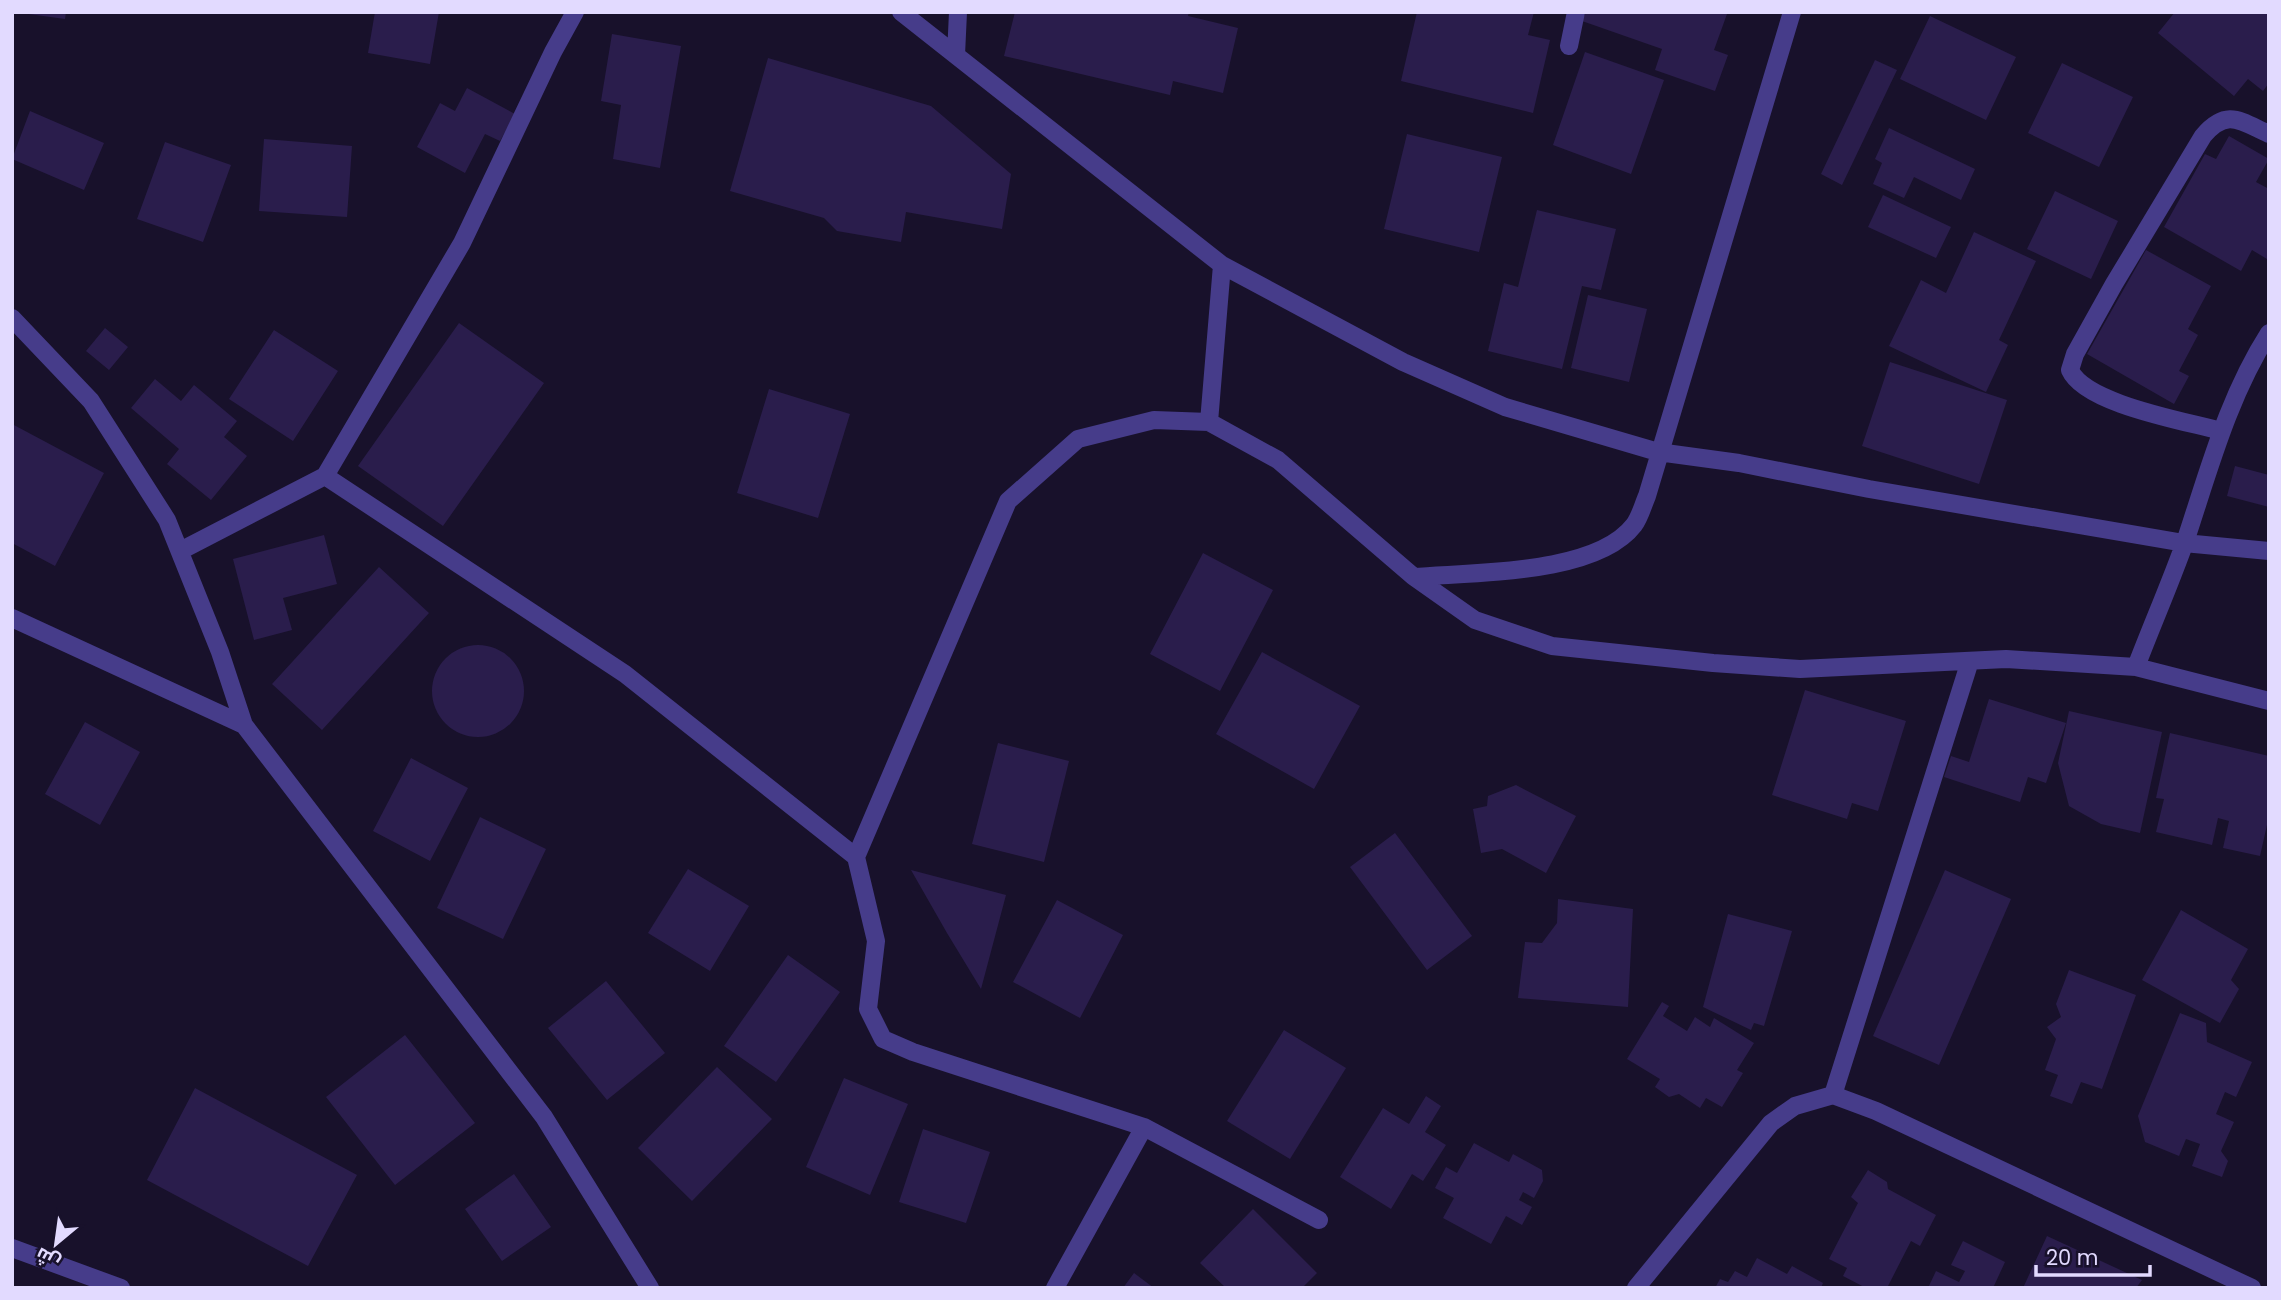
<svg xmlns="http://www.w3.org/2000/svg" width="2281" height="1300" font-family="Poppins,Cairo,sans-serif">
	<rect width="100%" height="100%" fill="#18112b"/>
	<!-- building -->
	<path fill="#2a1d4c" d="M14,12h52l-1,7z
		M375,12h64l-9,52 -62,-11z
		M1015,12h174l-1,4 50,12 -15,65 -50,-12 -3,14 -166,-39z
		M1417,12h117l-6,23 22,5 -17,73 -132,-32z
		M1586,12l141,2 -13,36 14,5 -13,36 -60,-21 7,-21 -80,-28z
		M2175,12h94v71l-6,8 -15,-12 -14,17 -76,-63z
		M1930,16l86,41 -30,63 -86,-41z
		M612,34l69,12 -21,122 -47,-9 8,-54 -20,-4z
		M1585,52l79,28 -33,94 -78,-29z
		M768,58l163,48 80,68 -9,55 -96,-17 -5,30 -64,-11 -13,-13 -94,-27z
		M1875,60l22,10 -55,115 -21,-11z
		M2062,63l71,34 -34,70 -71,-34z
		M467,88l48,26 -15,27 -15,-7 -20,39 -48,-26 23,-44 15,8z
		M30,111l74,32 -20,47 -72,-31z
		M1889,128l86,41 -14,31 -47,-23 -10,21 -31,-14 9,-21 -7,-4z
		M1407,134l95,23 -23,95 -95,-23z
		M2229,136l40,23 -13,23 13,7v67l-2,3 -15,-9 -11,21 -77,-44 41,-73 11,5z
		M264,139l88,7 -5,71 -88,-6z
		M165,142l66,23 -28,77 -66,-23z
		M2055,191l63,30 -27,58 -64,-30z
		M1883,195l68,32 -15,31 -68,-31z
		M1537,210l79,19 -15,61 -19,-4 -20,83 -74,-18 16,-68 14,4z
		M1974,232l62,29 -37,79 9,5 -22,47 -97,-46 32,-66 25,13z
		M2146,250l65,36 -23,43 10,6 -19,36 10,5 -15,28 -87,-50z
		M1588,295l59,14 -18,73 -58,-14z
		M459,323l85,60 -101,143 -85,-60z
		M105,328l23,19 -19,23 -23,-19z
		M274,330l64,41 -45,70 -64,-42z
		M1890,362l117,38 -28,84 -117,-38z
		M155,379l26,22 13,-16 43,36 -13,16 23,19 -36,44 -44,-36 12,-15 -48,-41z
		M769,389l81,25 -32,104 -81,-25z
		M12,424l92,49 -49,93 -43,-23z
		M2235,466l34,9v32l-42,-11z
		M324,535l13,49 -54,14 9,32 -38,10 -21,-81z
		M1203,553l70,37 -53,101 -70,-37z
		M379,567l50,46 -107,117 -50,-46z
		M432 691a46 46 0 1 1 92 0a46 46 0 1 1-92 0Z
		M1262,652l98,54 -46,83 -98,-55z
		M1805,690l101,31 -28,90 -26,-8 -5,16 -75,-24z
		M1989,699l77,24 -20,60 -18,-6 -8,25 -76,-25 7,-21 18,6z
		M2069,711l93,21 -22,101 -39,-9 -32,-18 -11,-43z
		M85,722l55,30 -40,73 -55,-31z
		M2170,733l99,23v60l-9,40 -37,-8 6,-27 -11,-3 -6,27 -56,-13 8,-33 -8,-1z
		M998,743l71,18 -25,101 -72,-18z
		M411,758l57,30 -38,73 -57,-30z
		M1516,785l60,31 -30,57 -44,-24 -21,4 -8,-44 14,-3 1,-10z
		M480,817l66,32 -43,90 -66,-31z
		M1395,833l77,103 -45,34 -77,-103z
		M688,869l61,37 -39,65 -62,-38z
		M911,870l95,25 -25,94 -34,-56z
		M1945,870l66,29 -72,166 -66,-29z
		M1558,899l75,10 -5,98 -110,-9 7,-56 17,1 15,-20z
		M1057,900l66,35 -43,83 -67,-36z
		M2181,910l67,39 -17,31 8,9 -19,34 -78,-43z
		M1728,914l64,17 -28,95 -10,-3 -3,7 -48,-23z
		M788,955l52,37 -64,90 -52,-36z
		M2069,970l67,25 -34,94 -21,-7 -9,22 -22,-8 8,-21 -13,-5 11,-31 -9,-12 14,-10 -5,-13z
		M606,981l59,72 -58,47 -59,-72z
		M1662,1002l7,4 -6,10 24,15 8,-14 15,10 4,-9 40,25 -17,27 6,3 -21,34 -16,-9 -6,10 -21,-14 -10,3 -14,-10 5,-8 -33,-20z
		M2180,1013l26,10 1,19 45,20 -16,35 -11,-5 -9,22 18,8 -13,29 7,10 -6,16 -30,-11 8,-22 -14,-5 -7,17 -34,-14 -7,-26z
		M1284,1030l62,38 -56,91 -63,-38z
		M405,1035l70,88 -80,62 -69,-88z
		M717,1067l55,52 -80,82 -54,-53z
		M844,1078l64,26 -38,91 -64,-28z
		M195,1088l162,87 -49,91 -161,-86z
		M1426,1096l15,10 -16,26 21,13 -23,36 -11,-7 -21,35 -51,-32 43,-69 26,16z
		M923,1129l67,23 -24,71 -67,-21z
		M1474,1143l35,19 4,-8 29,16 1,11 -9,17 -11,-6 -4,8 13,7 -10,18 -16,-9 -15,28 -48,-26 11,-20 -19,-10 11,-21 11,6z
		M1868,1170l19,12 1,7 48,26 -16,31 -9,-5 -24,47h-21l-23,-12 4,-8 -18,-9 29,-56 -7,-6z
		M514,1174l37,53 -49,34 -37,-52z
		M1253,1209l64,64 -15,15h-76l-26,-25z
		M2047,1236l95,44 -6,8h-113z
		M1963,1241l42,21 -12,26h-65l8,-17 23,11 6,-11 -14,-6z
		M1757,1258l30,16 5,-8 31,17 -2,5h-106l5,-9 8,3 7,-11 12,6z
		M1134,1273l20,15h-31z"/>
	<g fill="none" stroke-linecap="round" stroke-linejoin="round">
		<!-- street -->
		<path stroke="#463c8a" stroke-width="18" d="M901,12l321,253 181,97 102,45 153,45 81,11 130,26 315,54 85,8
			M1569,46l7,-34
			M956,55l2,-43
			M12,318l79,83 76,119 53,132 24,73
			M1209,422l13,-157
			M2221,431c-36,-10 -136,-27 -151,-61l5,-16 39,-70 89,-148c24,-28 37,-15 66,-2
			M325,476l300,198 231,183
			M182,550l143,-74 137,-233 91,-191 22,-40
			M1414,577l61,43 77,26 161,17 87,6 206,-10 130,8 133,34
			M12,618l232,107 300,392 106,171
			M2136,667c16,-42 34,-83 49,-125 24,-72 43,-145 84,-209
			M1833,1095l136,-431
			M1319,1220l-175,-93 -231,-75 -30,-13 -15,-30 8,-68 -20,-84 152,-356 70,-62 76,-19 55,2 69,38 136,117c59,-5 182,-2 220,-52 6,-8 9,-20 13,-29l145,-484
			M12,1248l109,40
			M1055,1288l89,-161
			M1636,1288l135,-165 24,-17 38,-11 43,16 376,177"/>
	</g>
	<!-- border -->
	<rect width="2281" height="1300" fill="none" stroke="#e2daff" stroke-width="28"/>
	<!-- north arrow -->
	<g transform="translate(56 1244) rotate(209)" stroke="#18112b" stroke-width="5" paint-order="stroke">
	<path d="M0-5L12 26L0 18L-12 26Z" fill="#e2daff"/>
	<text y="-10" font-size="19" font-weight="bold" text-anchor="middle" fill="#e2daff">ش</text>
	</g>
	<!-- scale -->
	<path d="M2036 1265v10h114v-10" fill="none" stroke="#e2daff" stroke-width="3.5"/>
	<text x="2046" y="1265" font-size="21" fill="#e2daff" stroke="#18112b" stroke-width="5" paint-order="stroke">20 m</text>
</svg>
